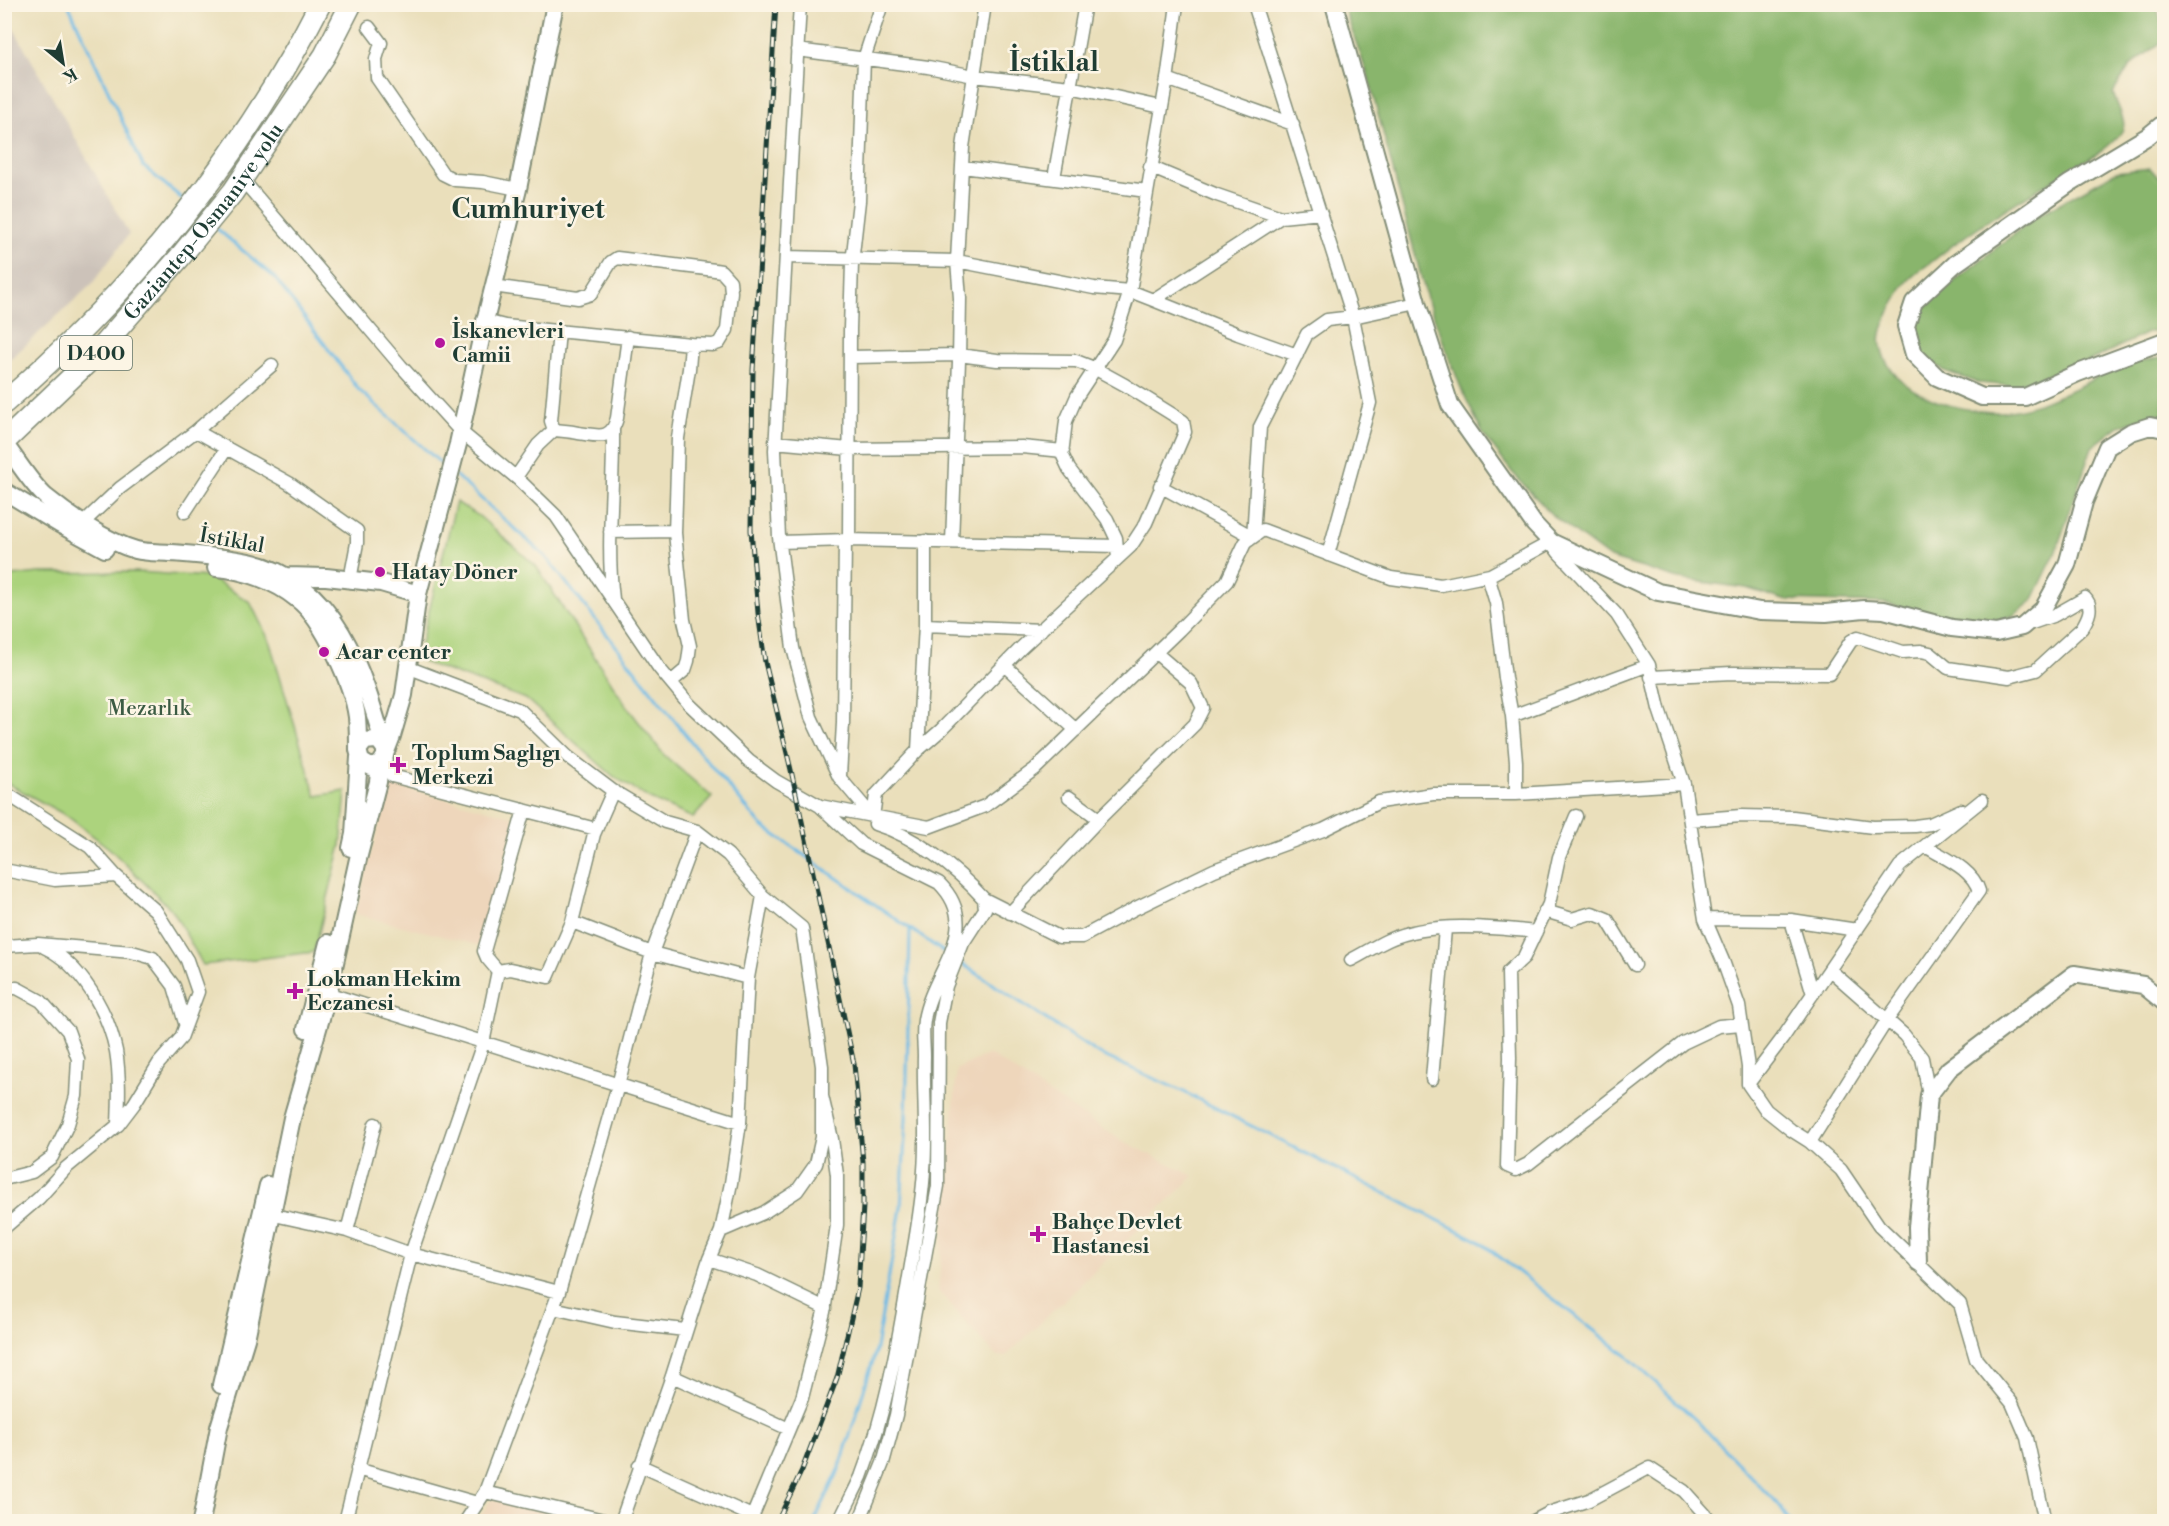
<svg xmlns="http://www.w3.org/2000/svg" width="2169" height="1526" font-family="'Libre Bodoni',serif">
	<rect width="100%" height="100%" fill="#fcf5e5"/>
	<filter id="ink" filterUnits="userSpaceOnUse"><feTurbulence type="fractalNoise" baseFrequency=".0167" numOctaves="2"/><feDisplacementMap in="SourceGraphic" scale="12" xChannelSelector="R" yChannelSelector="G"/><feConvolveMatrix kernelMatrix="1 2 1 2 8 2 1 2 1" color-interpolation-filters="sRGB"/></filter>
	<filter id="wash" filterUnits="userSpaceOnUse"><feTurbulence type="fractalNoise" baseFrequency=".008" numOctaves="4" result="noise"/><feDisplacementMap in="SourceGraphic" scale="24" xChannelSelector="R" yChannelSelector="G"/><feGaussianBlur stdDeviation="1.35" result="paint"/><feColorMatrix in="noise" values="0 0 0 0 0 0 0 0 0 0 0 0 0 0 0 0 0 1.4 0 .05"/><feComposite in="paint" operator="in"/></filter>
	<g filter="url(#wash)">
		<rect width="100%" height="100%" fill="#eadfbb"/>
		<!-- built -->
		<path fill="#eed6bb" d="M390,785l122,31 3,8 -34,122 -126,-32z
			M989,1054l130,85 75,37 -188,180h-10l-58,-65 19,-222z
			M492,1499l90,22 -100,1 -4,-3z"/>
		<!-- industrial -->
		<path fill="#ccc2b9" d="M5,13l124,221 -37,50 -87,80z"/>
		<!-- green -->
		<path fill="#acd37d" stroke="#668858" stroke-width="1.5" d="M456,502l23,14 57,50 89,138 39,51 48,42 -19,21 -43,-19 -37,-23 -87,-77 -103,-37 -5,-7z
			M138,572l71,5 41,25 19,38 47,156 30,-5 -5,54 -27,107 -111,13 -30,-54 -63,-62 -43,-33 -62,-34v-205l34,-4z"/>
		<!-- forest -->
		<path fill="#89b56c" stroke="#547950" stroke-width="1.5" d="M1343,5h813c3,12 9,22 8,35l-35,27 -16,26c12,33 20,33 -10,57 -55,34 -114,66 -164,106 -10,9 -24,16 -32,26 -5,5 -8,14 -12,20 -15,26 -23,43 -2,70 22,27 65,38 99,40 62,2 111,-52 172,-54v56h-10l-35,12 -27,21 -37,107 -23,47 -18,14 -18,7 -42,-1 -70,-18 -100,-3 -38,-12 -67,-9 -69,-21 -57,-42 -41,-44 -29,-38 -22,-46 -34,-89 -59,-223z
			M2150,168l14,16v147l-15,1 -62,30 -74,24 -34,-3 -34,-12 -23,-16 -8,-38 39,-35 84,-66 79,-44z"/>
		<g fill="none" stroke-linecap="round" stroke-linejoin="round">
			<!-- stream -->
			<path stroke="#6bb9e5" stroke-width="3" d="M68,4l75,162 42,35
				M215,227l59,50 85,113 87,78
				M456,476l90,81 151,192 65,77 186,129
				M958,961l139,92 87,39 295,149 149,116 70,65 82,85 10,15
				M814,1522l25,-52 36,-116 26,-146 5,-88 4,-189"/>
		</g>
	</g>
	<g filter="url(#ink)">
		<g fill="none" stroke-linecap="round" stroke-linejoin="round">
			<defs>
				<path id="street" d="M800,4l-25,446 4,87 14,111 18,69 28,60 34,40
					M1254,4l99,313 64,-14
					M369,27l12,16 -5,16 1,19 66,96 12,6 28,2 35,7
					M797,50l131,17 46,9 96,11 91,20
					M1167,79l126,45
					M963,167l184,24
					M1150,167l67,28 64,22
					M241,178l160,188 59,65 59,49 37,36 103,152 30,36 60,57 27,20 44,25 109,21 56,-21 50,-37 144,-139 48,-49 18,-38 18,-13 128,48 50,7 49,-10 61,-33 8,11 58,62 32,50 10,44 25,75 21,135 18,42 16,45 9,61v17l18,26 25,20 19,12 31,28 38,56 81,78 16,55 36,44 15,35 18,84
					M1054,178l31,-174
					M786,257l171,4 137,27 36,3 23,9 128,-83 40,-4
					M1153,300l85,34 59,21
					M485,321l20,5 186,18 22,1 6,-2 8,-13 4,-38 -1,-11 -9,-10 -6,-1 -98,-12 -6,4 -20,32 -13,4 -85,-12
					M851,357l108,-2 38,5 79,1 18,7 31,17 58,36 2,11 -39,91 -15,23 -110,102 -80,82 -23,20 -42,45 -3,22
					M554,430l-3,-9 8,-90
					M196,431l76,-66
					M775,442l74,7 173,-2 41,4
					M516,477l22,-32 16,-15c8,1 16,1 24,3 19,2 33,9 39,-15l11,-81
					M1160,486l93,51 7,-110 47,-93 20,-14 26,-3 17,86 -42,152
					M185,512l42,-64
					M83,523l37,-35 76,-57 93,52 68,48v12l-7,37
					M610,532l65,-1
					M849,540l1,-211 2,-66 7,-62 5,-142 18,-55
					M780,542l69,-2 268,6
					M952,542l7,-181 1,-63 -3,-37 6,-114 22,-143
					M1118,558l-2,-20 -9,-19 -38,-50 -7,-15 4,-33 11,-25 37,-56 16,-49 38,-218 9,-69
					M1488,576l8,27 9,75 7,38 4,46v32
					M613,599c-7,-56 1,-113 0,-170
					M925,625v-84
					M1004,665l72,65
					M407,667l113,43 48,47 45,34 52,31 32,9 31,24 35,41 -15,82 -8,145 -9,60 -10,48 -12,28 -37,117 -51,146
					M1651,677l81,-4 97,1 22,-33 7,-4 45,15 18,-1 9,2 18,15 61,9 27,-7 46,-42c6,-10 12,-21 3,-30l-30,17 -23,8
					M671,682l14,-12 3,-9 2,-15 -6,-26 -9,-87 3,-95 11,-69 2,-25
					M1512,716l137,-51
					M918,750l7,-125 116,5
					M383,761l9,15 204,53
					M840,776l3,-53 2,-183
					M4,792l86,55 26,29 40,35 31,49 11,32 -17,46 -22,25 -25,41 -16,21 -52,43 -27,30 -35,30
					M1069,797l30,22
					M821,807l40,37 78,39c46,46 -7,87 -15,137 -2,12 0,25 0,36 -1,38 3,77 0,114 -2,38 -10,75 -16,113 -11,65 -23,132 -47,194 -7,15 -15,30 -22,45
					M1576,816l-17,41 -10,47 -25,53 -16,15 2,86 -3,108 9,4 12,-6 155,-121 36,-17 22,-2
					M1690,820l51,-4 52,1 80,10 42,-1 15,-2 31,-14
					M4,870l51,10 61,-4
					M984,899l75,38h23l54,-29 78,-38 109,-40 56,-28 54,-8h83l168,-10
					M1545,911l27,8 20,-6 15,6 28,46
					M1010,913l89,-94 96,-95 8,-16 -12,-25 -35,-30
					M1705,919l86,1 66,10
					M1791,920l22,74
					M572,922l22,-88 19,-43
					M4,946l34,-2 94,8 21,6 21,28 11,37
					M44,947c37,17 64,65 72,104 4,24 3,50 2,74
					M1351,960c12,-6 24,-14 37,-20 42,-19 103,-13 148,-8
					M1830,970l74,65 18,23 7,37
					M498,971l-11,-13 -3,-7 40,-141
					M4,988h13l24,13 27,30 10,28 -2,37 -8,28 -16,33 -20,15 -28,7
					M320,991l420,132
					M1432,1079l13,-150
					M1748,1084l34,-45 118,-173 82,-66
					M1810,1142l77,-122 92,-129c-7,-23 -35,-33 -54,-45
					M265,1213l82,18 64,23 148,38
					M347,1231l28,-107
					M721,1231l42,-18 34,-22 19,-27 6,-27v-71l-20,-138 -39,-32
					M709,1259l48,16 68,33
					M553,1308l62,14 70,8
					M672,1376l117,53
					M639,1465l113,51
					M357,1469l120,34
					M485,1492l127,30
					M345,1522l66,-268 72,-211 15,-72 12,-2 38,8 24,-55 80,31 96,25
					M465,1522l20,-30 74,-200 59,-207 34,-132 45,-122
					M750,1522l52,-124 22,-86 13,-87v-50l-5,-36 -10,-43
					M859,1522l24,-59 13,-48 42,-229 1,-163 7,-37 17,-43 22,-34 -1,-10c-28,-31 -69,-63 -109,-75
					M1532,1522l17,-9 40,-13 60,-32 35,23 28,31"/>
				<path id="secondary" d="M1334,4l83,299 33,102 84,119 17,18 107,50 102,19 66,2 38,-4 20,1 68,18 44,5 26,-6 21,-18 24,-44 17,-63 23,-55 24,-15 19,-6 14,3
					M2164,123l-16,13 -78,47 -115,81 -41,38 -8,24 8,28 23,23 45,20h43l53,-24 86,-32
					M4,443c13,17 27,41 42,54 23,19 61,45 90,53 11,3 24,2 36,3 25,2 52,4 77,9 89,20 114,110 136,187
					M4,491l55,33 46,25
					M216,568c28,2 59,13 81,31 26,19 56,87 60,118 1,11 1,22 1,33
					M287,576l39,1 55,6 37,11
					M385,754l7,-18 12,-41 14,-101 40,-150 27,-123 33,-132 37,-185
					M351,848l3,-14 5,-77
					M306,1029l22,-86
					M1918,1262l-1,-35 12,-132 20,-26 125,-95 69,11 21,17
					M221,1385l47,-200
					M201,1522l18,-95 27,-88 46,-221 36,-124 30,-135 20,-77 2,-18 5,-8v-7l-6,-8 -4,-1 -10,1 -7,9 3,11 10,6 9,-3"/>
				<g id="highway">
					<path d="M4,403c129,-112 239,-247 316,-399"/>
					<path id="s1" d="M4,442l87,-83 89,-102 53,-65 92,-137 26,-51"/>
				</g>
			</defs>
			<!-- street casing -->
			<use href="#street" stroke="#848e78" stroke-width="15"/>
			<!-- secondary casing -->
			<use href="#secondary" stroke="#848e78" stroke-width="20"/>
			<!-- highway casing -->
			<use href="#highway" stroke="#848e78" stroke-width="24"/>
			<!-- street -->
			<use href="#street" stroke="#fff" stroke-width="12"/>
			<!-- secondary -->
			<use href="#secondary" stroke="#fff" stroke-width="16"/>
			<!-- highway -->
			<use href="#highway" stroke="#fff" stroke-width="21"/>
			<defs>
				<path id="rail" d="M776,4l-23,366 -2,160 7,83 7,49 26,108 63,294 9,98v44l-5,82 -21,90 -35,92 -25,52"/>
			</defs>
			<!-- rail casing -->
			<use href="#rail" stroke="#1f3d34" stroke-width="5"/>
			<!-- rail -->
			<use href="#rail" stroke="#fcf5e5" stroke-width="3" stroke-dasharray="9" stroke-linecap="butt"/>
		</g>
	</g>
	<!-- markers -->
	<g fill="#b5179e" stroke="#fcf5e5" stroke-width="2">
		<circle cx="440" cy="343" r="6"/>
		<circle cx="380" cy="572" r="6"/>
		<circle cx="324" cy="652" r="6"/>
		<path d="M395 756h6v6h6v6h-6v6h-6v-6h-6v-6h6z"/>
		<path d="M292 982h6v6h6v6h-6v6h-6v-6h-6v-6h6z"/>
		<path d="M1035 1225h6v6h6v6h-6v6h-6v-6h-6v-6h6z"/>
	</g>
	<g text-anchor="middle" stroke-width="5" stroke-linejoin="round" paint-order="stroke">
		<!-- shield labels -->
		<rect fill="#fcf5e5" stroke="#617469" stroke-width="1.5" x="60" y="336" width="72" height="34" rx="4.5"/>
		<g font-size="20" font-weight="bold" fill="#1f3d34">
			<text x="96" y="360">D400</text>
		</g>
		<!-- street labels -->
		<g font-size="21" fill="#1f3d34" stroke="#fcf5e5">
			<text dy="7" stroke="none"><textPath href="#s1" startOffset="298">Gaziantep-Osmaniye yolu</textPath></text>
			<text transform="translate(232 540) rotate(10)" y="7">İstiklal</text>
		</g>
		<!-- poi labels -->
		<g font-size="21" font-weight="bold" fill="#1f3d34" stroke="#fcf5e5" text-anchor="start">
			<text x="452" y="338">İskanevleri<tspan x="452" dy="24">Camii</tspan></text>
			<text x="392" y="579">Hatay Döner</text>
			<text x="336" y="659">Acar center</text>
			<text x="412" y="760">Toplum Saglıgı<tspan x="412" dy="24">Merkezi</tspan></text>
			<text x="307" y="986">Lokman Hekim<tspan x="307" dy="24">Eczanesi</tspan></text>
			<text x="1052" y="1229">Bahçe Devlet<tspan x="1052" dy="24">Hastanesi</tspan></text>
		</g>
		<!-- park labels -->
		<g font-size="21" fill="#3b5b43" stroke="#fcf5e5">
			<text x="149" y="715">Mezarlık</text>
		</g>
		<!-- district labels -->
		<g font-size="27" font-weight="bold" fill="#1f3d34" stroke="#fcf5e5">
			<text x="1054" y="71">İstiklal</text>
			<text x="528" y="218">Cumhuriyet</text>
		</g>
	</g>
	<!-- margin -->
	<rect width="2169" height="1526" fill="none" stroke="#fcf5e5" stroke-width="24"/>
	<!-- north arrow -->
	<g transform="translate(63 63) rotate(150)" stroke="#fcf5e5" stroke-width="4.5" paint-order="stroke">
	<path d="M0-4.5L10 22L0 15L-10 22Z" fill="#1f3d34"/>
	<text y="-9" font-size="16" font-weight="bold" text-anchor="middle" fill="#1f3d34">K</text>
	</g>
</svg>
